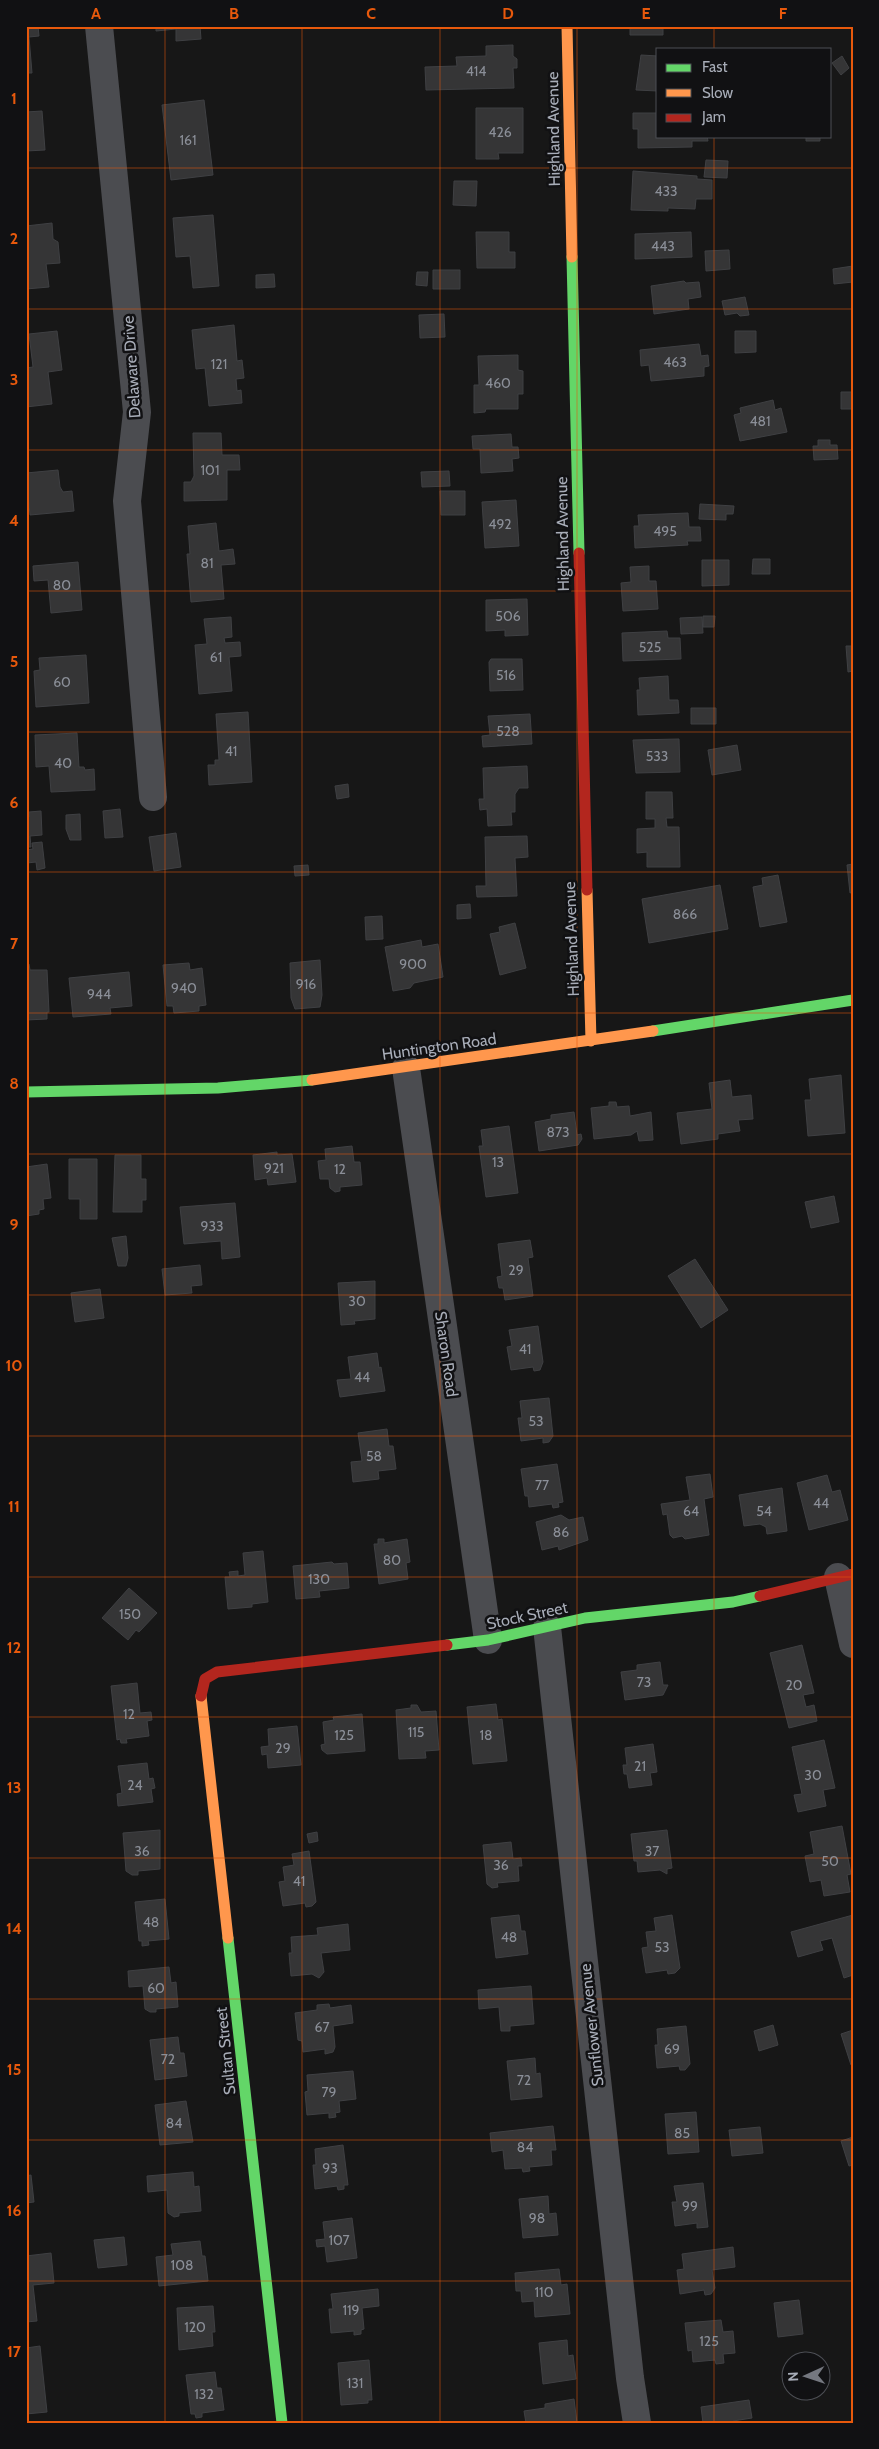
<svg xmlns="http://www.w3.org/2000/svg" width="879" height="2449" font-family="Cabin,sans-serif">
	<rect width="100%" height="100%" fill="#171717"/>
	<!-- building -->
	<path fill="#353536" stroke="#3f4043" d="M26,26h12l1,10 -10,1 3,36h-6z
		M156,26h44l1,13 -25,2v-12l-20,2z
		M467,26h54v1l-54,1z
		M630,26h33v9h-33z
		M513,45v11l4,3v9h-4l1,20 -88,2 -1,-23 32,-1 -1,-9 30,-1v-10z
		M641,55l17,1v35l-22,-1z
		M842,56l7,12 -8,7 -9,-12z
		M204,100l9,75 -42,5 -9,-75z
		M476,108h47v45h-25l1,6h-23z
		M42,111l3,39 -19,1v-39z
		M633,113h25v23h49l1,5h-16v6l-54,1v-19h-5z
		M806,136h14v5h-14z
		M706,160l22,1 -1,17 -23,-1z
		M633,171l64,5v3l15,1v19h-16l-1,10 -27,-1v3l-37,-1z
		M454,181h23l-1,25 -23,-1z
		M213,215l6,71 -26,2 -3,-32 -14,1 -3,-39z
		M52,223l1,16 5,3 2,21 -14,1 3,23 -23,2v-63z
		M476,232h33v20h6v16h-38z
		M691,232l1,25 -57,2v-25z
		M729,250l1,19 -24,2 -1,-20z
		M853,266v16l-19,2 -1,-15z
		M433,270h27v19h-27z
		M417,272h11l-1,14 -11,-1z
		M274,274l1,13 -19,1v-13z
		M684,281l2,2 13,-1 2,15 -13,2 1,10 -35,5 -3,-28z
		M745,297l4,18 -9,1 -3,-3 -12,2 -3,-14z
		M444,314l1,23 -25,1 -1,-23z
		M234,325l3,36 5,-1 2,18 -8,1 1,12 4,-1 1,13 -33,3 -4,-38 -9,1 -4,-39z
		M57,331l5,39 -14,2 4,32 -26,3v-39l7,-1 -4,-33z
		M735,331h21v21l-21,1z
		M699,344l2,12 7,-1 1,11 -5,1v9l-53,5 -2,-16 -8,1 -1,-16z
		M518,355v15l5,1v23h-5v15h-32l-1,3 -11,1v-28h5l-1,-29z
		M841,392h12v17h-12z
		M773,400l2,10 6,-2 6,24 -47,9 -6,-26 7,-2 -1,-5z
		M193,433h28l1,22h17l1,15h-13v30l-43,1v-19h7l3,-6z
		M511,434l1,13h6l1,11 -7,1 1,12 -32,2 -1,-24h-7l-1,-13z
		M818,440h12v5h7l1,14 -24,1 -1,-14h5z
		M58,470l2,17 3,5 9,-1 2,20 -44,4 -4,-42z
		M449,471l1,15 -28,1 -1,-15z
		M440,491h25v24h-24z
		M516,500l3,46 -34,2 -3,-46z
		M700,504l34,2 -1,8h-7v6l-27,-1z
		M688,513l1,14h11l1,14h-14l1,4 -53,3 -1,-22h5l-1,-11z
		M216,523l3,28 14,-2 2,15 -14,1 3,34 -33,3 -4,-48h3l-2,-28z
		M753,559h17v15h-18z
		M702,560h27v25l-27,1z
		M78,562l4,48 -31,3 -3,-33 -14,1 -1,-15z
		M649,566v15h7l2,28 -35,2 -2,-28 10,-1 -1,-15z
		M527,599l1,36 -23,1v-6l-19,1v-31z
		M703,616h12l-1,11h-11z
		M231,617l1,20 -8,1 1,5 15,-1 1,14 -12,1 3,34 -33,3 -4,-49 12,-1 -3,-25z
		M702,617l1,16 -22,1 -1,-16z
		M667,631l1,7h12l1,21 -58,2 -1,-28z
		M846,646h7v25l-5,1z
		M86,655l3,48 -53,4 -2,-36 6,-1 -1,-12z
		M491,659h31l1,31 -33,1 -1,-29z
		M668,676l1,24h9l1,13 -41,2 -1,-25h3l-1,-12z
		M691,708h25v16h-25z
		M248,712l4,70 -43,3 -1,-20h7v-5h4l-3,-46z
		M530,714l2,30 -49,3 -1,-11 8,-1 -2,-19z
		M77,733l2,34h5l1,3 9,-1 1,21 -44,2 -2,-26 -13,1 -1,-32z
		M679,739l1,33 -44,1 -3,-33z
		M737,745l4,25 -29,5 -4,-25z
		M527,766l1,22h-9l-4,6v18h-4l1,13 -24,1 -1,-17 -7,1 -1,-11h5l-1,-31z
		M348,784l1,13 -12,2 -2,-13z
		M646,792h26l1,26h-7l1,9h12l1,40h-33v-15l-10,1v-24l18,-1v-9h-9z
		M120,809l3,28 -18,1 -2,-27z
		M41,811l1,24 -12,1 1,11h-5v-30h3v-5z
		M80,814l1,26h-11l-4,-11v-14z
		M176,833l5,34 -27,4 -5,-34z
		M527,836l1,21 -13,1 2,38 -40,1 -1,-11h10l-1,-49z
		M42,842l3,26 -8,2 -1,-8 -9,1 -1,-13 7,-1 -1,-6z
		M853,864v28l-3,1 -3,-28z
		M308,865l1,10 -14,1 -1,-10z
		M778,875l9,47 -27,5 -7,-40 10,-2 -1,-7z
		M720,885l8,44 -79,14 -7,-44z
		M470,904l1,14 -14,1v-14z
		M382,916l1,23 -17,1 -1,-23z
		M515,923l11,45 -26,7 -10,-41 10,-2 -1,-5z
		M421,940l1,7 16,-3 5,33 -29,6 -4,5 -17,3 -8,-44z
		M320,960l2,35 -2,12 -25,2 -4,-11 -1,-35z
		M189,963l1,7 12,-2 4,37 -7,1v5l-25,2 -1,-7h-6l-4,-41z
		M26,964h3l1,6h17l2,42h-2v7l-21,1z
		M129,972l3,34 -22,2 1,6 -38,3 -4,-39z
		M841,1075l4,58 -37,3 -3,-36h6l-2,-21z
		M730,1080l2,17 19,-2 2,24 -15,1 2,11 -22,3v5l-37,5 -4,-31 35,-4 -3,-26z
		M609,1102h7l1,5 12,-1 1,10 21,-4 2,28 -14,1 -2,-10 -6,4 -37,4 -3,-31 18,-2z
		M574,1112l3,23 4,-1 1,5 -4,6 -39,6 -4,-29 16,-3v-4z
		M509,1126l9,67 -32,4 -7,-51h4l-2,-16z
		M352,1146l2,16h6l2,23 -22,2v4l-5,1 -5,-4 -1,-9h-9l-2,-18 8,-1 -1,-11z
		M277,1152v3l15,-1 4,28 -28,3 -1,-7 -12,2 -2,-25z
		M115,1155h26v24h5v21h-4v12h-29z
		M69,1159h28v60h-17v-20h-11z
		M47,1164l4,34 -8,1 1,10 -5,1v4l-13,2v-49z
		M834,1196l5,26 -28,6 -6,-26z
		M235,1203l5,54 -18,2 -1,-18 -37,3 -4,-37z
		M126,1236l2,22 -2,8h-8l-6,-28z
		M530,1240l3,17 -5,1 5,38 -28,4 -2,-12h-4l-2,-11 5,-1 -4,-32z
		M695,1259l33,51 -27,18 -33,-52z
		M200,1265l2,20 -11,1 1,7 -27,2 -3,-26z
		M375,1281v38l-21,2 1,3 -14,1 -3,-42z
		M100,1289l4,29 -29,4 -4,-29z
		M538,1326l5,36 -3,8 -6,1 -1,-4 -22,3 -4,-23 5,-1 -3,-16z
		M377,1353l2,15 2,-1 4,24 -45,6 -3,-17 14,-1 -3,-22z
		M549,1398l4,38 -4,6 -6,1v-5l-22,3 -3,-23h4l-2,-17z
		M387,1429l2,17h4l3,23 -18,2 1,8 -26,3 -2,-20 11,-1 -4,-28z
		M557,1464l6,38 -5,1 1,4 -6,1 -1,-4 -23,3 -1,-11h-3l-4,-27z
		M710,1474l3,23 -9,2 5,36 -24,4 -3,-3 -9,2 -3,-3 -3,-21 -4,1 -2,-11 29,-4 -4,-23z
		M827,1475l5,17 8,-2 8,30 -39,10 -12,-47z
		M782,1488l5,43 -20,3 -1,-7 -6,-3 -16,2 -5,-31z
		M561,1515l8,5 14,-3 5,23 -29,10 -1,-4 -16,4 -6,-28z
		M378,1539h6v4l23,-4 3,23 -4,1 2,16 -29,5 -5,-40h4z
		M263,1551l5,51 -16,2v3l-24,2 -3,-32h5l-1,-5 9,-1v5l7,-1 -2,-22z
		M332,1562l2,2 13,-1 2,25 -30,3 1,6 -24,2 -3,-33z
		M129,1588l28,25 -18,19 -3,-2 -8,10 -26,-22z
		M802,1645l12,48 -11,2 3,12 8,-2 3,16 -28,7 -19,-75z
		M660,1662l3,23h5l-5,10 -38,5 -4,-28 16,-2v-5z
		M137,1683l3,30 11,-1 1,8 -5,1 2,15 -23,3 1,4h-6l-1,-4 -3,1 -6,-54z
		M496,1704l2,16 4,-1 5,42 -34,3 -6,-57z
		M411,1705h6l4,7 15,-1 3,39 -14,1 1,7 -27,1 -3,-49 15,-2z
		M362,1714l3,37 -38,3 -5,-4 -1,-5 4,-1 -2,-22 11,-2 -1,-3z
		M297,1726l4,39 -33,3 -1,-14 -5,1 -1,-8 8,-1 -1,-17z
		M824,1740l11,48 -12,2 3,16 -28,6 -4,-17 8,-1 -10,-47z
		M653,1744l4,28 -7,1 2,12 -23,3 -2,-14h-3l-1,-9h4l-2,-17z
		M147,1763l2,16 4,-1 2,10 -4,1 2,13 -35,4 -1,-12 5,-1 -4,-27z
		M842,1826l9,48 -4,1 3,17 -26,4 -3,-16 -11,2 -5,-26 9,-2 -4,-22z
		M160,1830v39l-22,2v4h-6l-6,-4 -3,-38z
		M667,1830l5,38 -5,1v5l-7,-4 -22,2 -1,-11h-3l-3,-27z
		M317,1832l1,9 -9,2 -2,-9z
		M511,1842l2,17 8,-1 1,8h-4l1,15 -22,2 1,4 -6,1 -5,-4 -4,-39z
		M309,1851l7,51 -4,4 -6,1 -1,-4 -22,3 -4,-24 6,-1 -2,-14 11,-2 -2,-11z
		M165,1899l4,40 -21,2 1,4 -7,1v-5h-3l-4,-39z
		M519,1915l2,16h4l3,23 -32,4 -5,-40z
		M672,1915l8,53 -5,5 -7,1 -1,-4 -21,3 -4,-25 6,-1 -2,-15 10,-1 -2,-13z
		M853,1915v60l-9,3 -12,-40 -12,3 3,9 -25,7 -7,-25z
		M348,1924l2,26 -29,3 3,19 -5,6 -7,-4 -21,2 -2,-23h3l-1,-16 27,-2 -1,-7z
		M169,1967l2,16 5,-1 2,25 -22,2v3h-6l-5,-3 -2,-23 -14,1 -1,-16z
		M531,1986l3,38 -24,2v5h-9l-2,-24 -20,2 -1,-19z
		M329,2004l1,4 21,-3 2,18 -20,3 2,21 -2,5 -8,2v-5l-22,3 -1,-11 -4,-1 -3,-27 22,-3v-5z
		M773,2025l5,20 -19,6 -5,-20z
		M686,2026l4,38 -5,6h-5l-1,-4 -22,2 -2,-23h3l-1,-16z
		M853,2030v34l-2,1 -10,-31z
		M178,2037l2,16h4l3,23 -32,4 -5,-40z
		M535,2058l1,16 4,-1 2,24 -31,3 -4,-39z
		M353,2071l3,28 -17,2 1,11 -5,1 1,4 -7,1v-5l-22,2 -2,-23 3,-1 -1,-16z
		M186,2101l7,41 -33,3 -5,-40z
		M696,2112l3,40 -31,2 -3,-40z
		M553,2126l3,24h-5l1,15 -23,2 1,4 -7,1 -1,-4 -17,1 -2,-19 -11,2 -2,-19z
		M760,2127l3,26 -31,3 -3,-26z
		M853,2137v28l-4,1 -8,-25z
		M343,2145l5,40h-4v4l-6,1 -1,-4 -22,3 -2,-24h3l-1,-16z
		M193,2172l1,15 5,-1 2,25 -22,2v3l-5,1 -6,-4 -1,-23 -19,2 -1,-16z
		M31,2175l3,27 -8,1v-27z
		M703,2183l5,44 -11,1v-5l-22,3 -3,-24h5l-3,-16z
		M548,2196l1,18 7,-1 2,22 -35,3 -4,-39z
		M352,2218l5,40 -30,4 -2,-16 -8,1 -1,-7 9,-1 -2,-17z
		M124,2237l3,28 -29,3 -4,-28z
		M200,2241l2,15h3l3,25 -49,5 -3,-29 17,-2 -2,-11z
		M733,2247l2,20 -23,3 3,18 -4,6 -6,1 -1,-5 -24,4 -3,-24 7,-1 -2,-15z
		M51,2253l3,30 -21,2 4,36 -11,1v-66z
		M559,2269l2,16 6,-1 3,30 -35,3 -1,-16 -12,1 -1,-11h-5l-1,-18z
		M378,2289l1,17 -17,2 2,21 -3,1v4l-7,1v-4l-23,2 -2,-24h4l-2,-15z
		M799,2300l4,34 -25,3 -4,-34z
		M213,2306l2,26h-3l1,14 -34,4 -2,-42z
		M721,2320l2,12 10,-1 2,22 -12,1 1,9 -8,1 -1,-4 -22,2 -1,-12 -4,1 -3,-28z
		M567,2340l1,16 5,-1 3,24 -33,5 -4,-41z
		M40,2346l7,66 -21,2v-66z
		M369,2360l3,40h-4v3l-27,2 -3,-42z
		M215,2372l2,16h4l3,22 -22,3v4l-6,1 -1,-4h-4l-5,-39z
		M574,2399l3,24h-51l-2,-12 21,-3v-4z
		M749,2400l3,18 -19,3v2h-30l-2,-16z"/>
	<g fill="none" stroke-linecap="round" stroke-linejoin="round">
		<!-- street -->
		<path stroke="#4b4c50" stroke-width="28" d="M99,26l38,386 -10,89 26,296
			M406,1068l82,572
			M838,1577l15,67
			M547,1627l83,751 7,45"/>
		<!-- fast -->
		<path stroke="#63d668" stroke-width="11" d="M572,257l7,296
			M653,1031l200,-31
			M26,1092l192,-4 94,-8
			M447,1645l41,-5 97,-22 148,-16 27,-6
			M228,1938l54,485"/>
		<!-- slow -->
		<path stroke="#ff974d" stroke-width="11" d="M567,26l5,231
			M587,890l4,151
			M312,1080l341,-49
			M201,1696l27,242"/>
		<!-- jam -->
		<path stroke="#b3261e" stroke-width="11" d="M579,553l8,337
			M760,1596l93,-22
			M201,1696l4,-17 12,-7 230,-27"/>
	</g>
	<!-- grid -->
	<path fill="none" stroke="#e8590c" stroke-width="1" stroke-opacity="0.55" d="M165,26v2397M302,26v2397M440,26v2397M577,26v2397M714,26v23M714,136v2287M26,168h827M26,309h827M26,450h827M26,591h827M26,732h827M26,872h827M26,1013h827M26,1154h827M26,1295h827M26,1436h827M26,1577h827M26,1717h827M26,1858h827M26,1999h827M26,2140h827M26,2281h827"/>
	<g text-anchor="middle" stroke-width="5" stroke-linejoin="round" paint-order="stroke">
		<!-- number labels -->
		<g font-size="14" fill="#8b8f98">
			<text x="476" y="76">414</text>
			<text x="500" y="137">426</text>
			<text x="188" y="145">161</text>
			<text x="666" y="196">433</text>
			<text x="663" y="251">443</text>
			<text x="675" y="367">463</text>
			<text x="219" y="369">121</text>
			<text x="498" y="388">460</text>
			<text x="760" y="426">481</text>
			<text x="210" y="475">101</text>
			<text x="500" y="529">492</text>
			<text x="665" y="536">495</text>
			<text x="207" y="568">81</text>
			<text x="62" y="590">80</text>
			<text x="508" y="621">506</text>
			<text x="650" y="652">525</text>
			<text x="216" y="662">61</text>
			<text x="506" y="680">516</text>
			<text x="62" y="687">60</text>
			<text x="508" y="736">528</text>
			<text x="231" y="756">41</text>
			<text x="657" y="761">533</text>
			<text x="63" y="768">40</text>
			<text x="685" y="919">866</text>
			<text x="413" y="969">900</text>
			<text x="306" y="989">916</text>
			<text x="184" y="993">940</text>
			<text x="99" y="999">944</text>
			<text x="558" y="1137">873</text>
			<text x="498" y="1167">13</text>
			<text x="274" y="1173">921</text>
			<text x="340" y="1174">12</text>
			<text x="212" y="1231">933</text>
			<text x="516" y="1275">29</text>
			<text x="357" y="1306">30</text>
			<text x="525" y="1354">41</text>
			<text x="362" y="1382">44</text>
			<text x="536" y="1426">53</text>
			<text x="374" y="1461">58</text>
			<text x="542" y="1490">77</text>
			<text x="821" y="1508">44</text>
			<text x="691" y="1516">64</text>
			<text x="764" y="1516">54</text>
			<text x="561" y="1537">86</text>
			<text x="392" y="1565">80</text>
			<text x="319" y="1584">130</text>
			<text x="130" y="1619">150</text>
			<text x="644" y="1687">73</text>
			<text x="794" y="1690">20</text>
			<text x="129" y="1719">12</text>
			<text x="416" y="1737">115</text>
			<text x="344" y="1740">125</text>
			<text x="486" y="1740">18</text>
			<text x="283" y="1753">29</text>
			<text x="640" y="1771">21</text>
			<text x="813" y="1780">30</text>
			<text x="135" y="1790">24</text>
			<text x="142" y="1856">36</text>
			<text x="652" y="1856">37</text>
			<text x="830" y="1866">50</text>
			<text x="501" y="1870">36</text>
			<text x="299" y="1886">41</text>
			<text x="151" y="1927">48</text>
			<text x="509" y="1942">48</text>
			<text x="662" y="1952">53</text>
			<text x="156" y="1993">60</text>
			<text x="322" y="2032">67</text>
			<text x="672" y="2054">69</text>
			<text x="168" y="2064">72</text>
			<text x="524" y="2085">72</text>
			<text x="329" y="2097">79</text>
			<text x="174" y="2128">84</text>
			<text x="682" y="2138">85</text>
			<text x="525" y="2152">84</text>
			<text x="330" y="2173">93</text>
			<text x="690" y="2211">99</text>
			<text x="537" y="2223">98</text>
			<text x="339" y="2245">107</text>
			<text x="182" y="2270">108</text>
			<text x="544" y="2297">110</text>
			<text x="351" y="2315">119</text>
			<text x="195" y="2332">120</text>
			<text x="709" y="2346">125</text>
			<text x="355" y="2388">131</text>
			<text x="204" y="2399">132</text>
		</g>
		<!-- street labels -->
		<g font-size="16" fill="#a8adb8" stroke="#111113">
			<text transform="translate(553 129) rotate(-91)" y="6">Highland Avenue</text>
			<text transform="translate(131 367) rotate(-94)" y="6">Delaware Drive</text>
			<text transform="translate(562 534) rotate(-91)" y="6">Highland Avenue</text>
			<text transform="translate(571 939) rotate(-92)" y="6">Highland Avenue</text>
			<text transform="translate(439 1046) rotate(-8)" y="6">Huntington Road</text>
			<text transform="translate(447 1354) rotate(82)" y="6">Sharon Road</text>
			<text transform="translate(527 1615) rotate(-12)" y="6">Stock Street</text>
			<text transform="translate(591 2025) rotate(-96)" y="6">Sunflower Avenue</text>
			<text transform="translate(225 2051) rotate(-96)" y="6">Sultan Street</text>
		</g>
	</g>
	<!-- border -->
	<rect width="879" height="2449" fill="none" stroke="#111113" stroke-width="55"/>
	<!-- legend -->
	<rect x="656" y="48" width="175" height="90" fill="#111113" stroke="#4d4f55"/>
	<rect x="666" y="64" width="25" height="8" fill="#63d668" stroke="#4d4f55"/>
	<text x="702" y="72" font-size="15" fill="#a8adb8">Fast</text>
	<rect x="666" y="89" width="25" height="8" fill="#ff974d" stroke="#4d4f55"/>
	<text x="702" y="98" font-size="15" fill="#a8adb8">Slow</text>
	<rect x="666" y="114" width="25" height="8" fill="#b3261e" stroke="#4d4f55"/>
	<text x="702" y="122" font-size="15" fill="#a8adb8">Jam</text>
	<!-- north arrow -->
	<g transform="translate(806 2376) rotate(267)"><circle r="24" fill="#111113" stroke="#4d4f55"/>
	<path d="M0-4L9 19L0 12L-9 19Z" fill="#757880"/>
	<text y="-8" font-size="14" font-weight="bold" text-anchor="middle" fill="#a8adb8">N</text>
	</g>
	<rect x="28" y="28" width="824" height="2394" fill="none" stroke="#e8590c" stroke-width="2"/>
	<g font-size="16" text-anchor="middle" font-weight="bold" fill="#e8590c">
		<text x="96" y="19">A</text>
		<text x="234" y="19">B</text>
		<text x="371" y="19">C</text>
		<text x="508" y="19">D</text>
		<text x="646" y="19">E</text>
		<text x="783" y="19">F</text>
		<text x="14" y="104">1</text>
		<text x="14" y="244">2</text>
		<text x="14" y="385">3</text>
		<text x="14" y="526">4</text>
		<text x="14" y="667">5</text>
		<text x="14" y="808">6</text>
		<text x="14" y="949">7</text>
		<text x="14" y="1089">8</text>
		<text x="14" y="1230">9</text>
		<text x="14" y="1371">10</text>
		<text x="14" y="1512">11</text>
		<text x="14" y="1653">12</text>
		<text x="14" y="1793">13</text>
		<text x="14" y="1934">14</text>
		<text x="14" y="2075">15</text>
		<text x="14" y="2216">16</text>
		<text x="14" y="2357">17</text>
	</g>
</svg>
